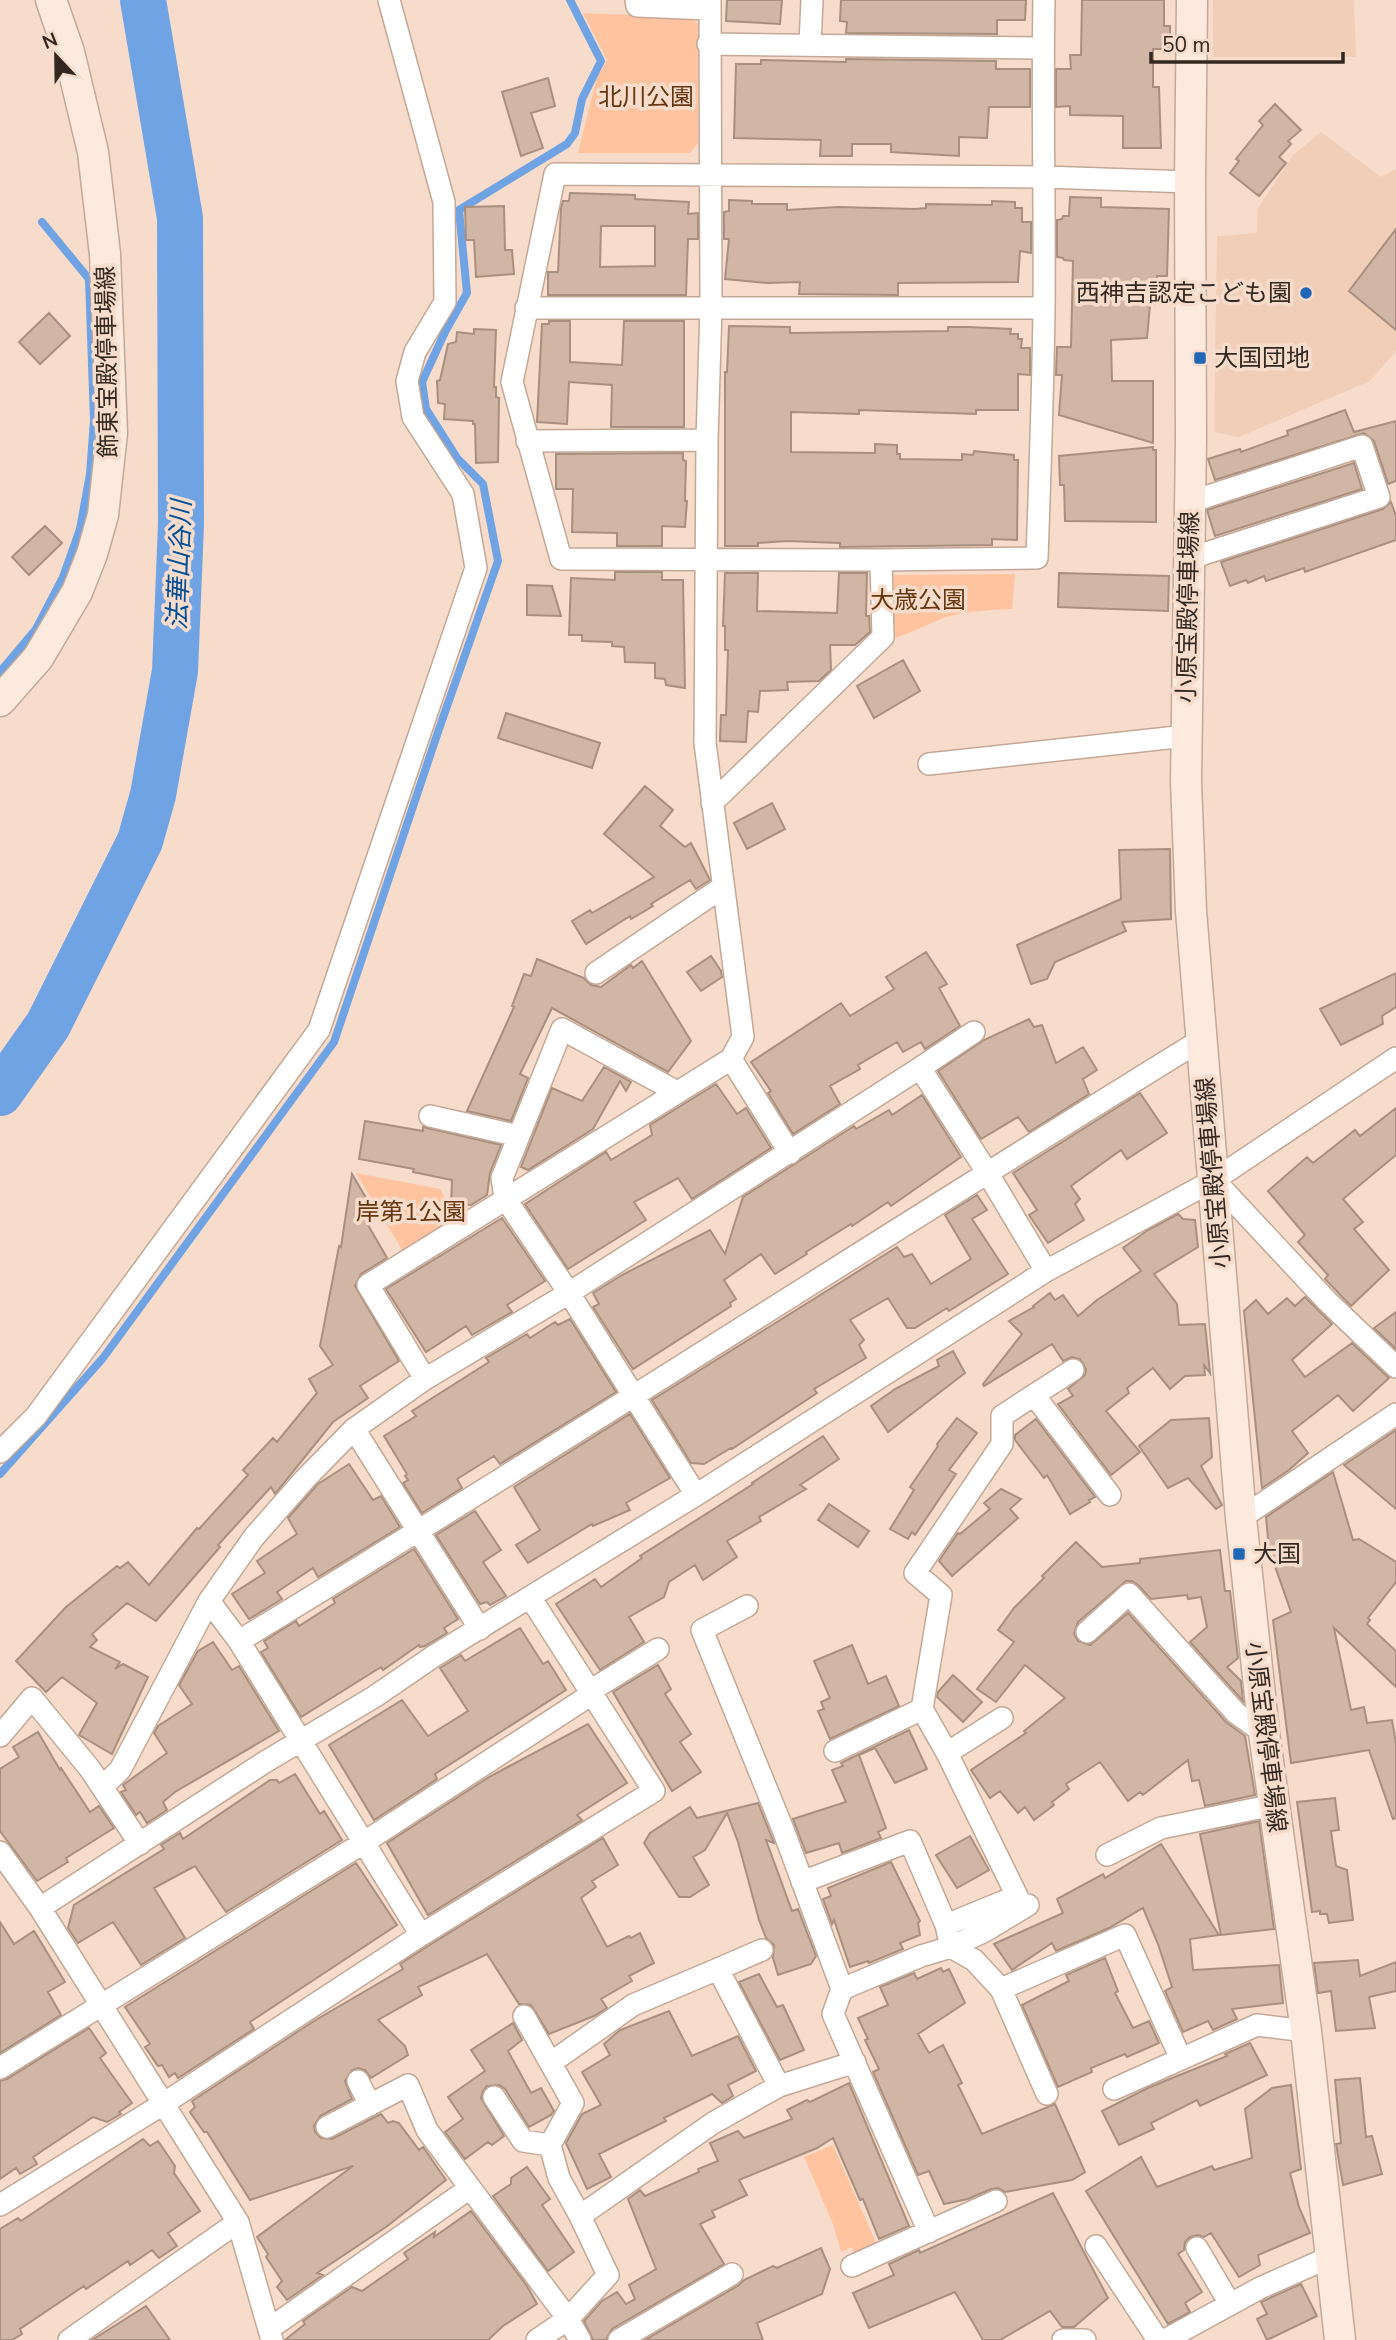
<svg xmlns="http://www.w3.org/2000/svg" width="1396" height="2340" font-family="'Nunito Sans','Noto Sans JP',sans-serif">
	<rect width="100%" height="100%" fill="#f8dccb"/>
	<!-- built -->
	<path fill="#f0ceb8" d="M1213,0h141l2,57h-143z
		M1321,132l60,45 15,-8v182l-26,30 -131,56 -25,-5 3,-196 40,-3 1,-25 35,-53z"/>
	<!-- green -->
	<path fill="#ffc49f" d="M583,13l108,4 7,7v119l-8,10h-112l18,-73 11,-20z
		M1015,574l-3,35c-23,1 -44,2 -66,8 -11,4 -50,23 -56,22l4,-64z
		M356,1173l84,16 16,29 -52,35z
		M833,2145l44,100 -22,9 -3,-7 -11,5 -8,-28 -29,-67z"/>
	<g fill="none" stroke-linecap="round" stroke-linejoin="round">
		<!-- stream -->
		<path stroke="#6fa3e3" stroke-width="8" d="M0,672l36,-43 27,-52 17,-48 10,-55 4,-54 -5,-141 -47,-57
			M0,1474l103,-116 231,-316 105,-313 59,-168 -15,-77 -26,-26 -31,-49 -4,-27 23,-50 22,-39 -8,-83 108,-66 8,-11 7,-34 19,-38 -31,-61"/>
		<!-- river -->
		<path stroke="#6fa3e3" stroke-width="46" d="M0,1093l48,-68 92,-184 13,-46 22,-124 6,-147 -1,-306 -37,-218"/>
	</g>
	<!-- building -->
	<path fill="#d1b6a5" stroke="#a98f7f" stroke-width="2" fill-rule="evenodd" d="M727,0h55l-2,24 -54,-3z
		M841,0h185l-1,20h-28v14l-151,-1 1,-11 -7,-1z
		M1082,0h82v26h6v23h-17v38h6l2,61h-38v-32l-53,-1v-9l-14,1v-38h15l-1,-14h11z
		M846,59l150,2v8h34v38h-41l-2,31 -28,-1v19l-68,-4v-8h-39v12h-32l1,-16 -87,-2 2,-74h25v-4l85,2z
		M548,78l7,28 -24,7 12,35 -22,8 -19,-64z
		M1275,104l26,26 -13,11 3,3 -12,13 7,6 -27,33 -29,-23 9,-12 -3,-2 27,-34 -4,-4z
		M570,193l65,2v4l54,3 -1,12 10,-1v26h-10l-2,56h-138v-23h10l3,-64 2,-7h6zM601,226h54v40l-55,1z
		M1070,197l31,1v9l68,2 -2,67h-10v28l-7,1 -3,33 -36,2 1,41h41v62l-94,-28 3,-40h-6l1,-28h14l2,-86 -9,-1 -1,-2 -6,-1v-37l5,-1 1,-3h6z
		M729,200l23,1v3h35v6l51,-3 77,2 11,-1v-4l66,1v-4l23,1v6h7v14h9v31l-11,-2 -2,31 -120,1v12l-99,-1 1,-12 -33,1 -42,-4 4,-40h-5v-27l5,-1z
		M504,206l1,44h7l2,24 -38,3 -2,-37h-8l-1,-33z
		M1396,229v101l-47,-39z
		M49,313l21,23 -30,28 -21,-22z
		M549,321h21v41l52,3 2,-44h60v106h-73l1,-42 -43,-3 -2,42 -30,-2 5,-98h7z
		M729,326l61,1v6l158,-2v-4h21l42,2 -1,5h8v5h4l-1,9h9v27l-12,-1v36h-42v4l-117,-4v4l-68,-2v40l84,1v-9l22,1v9h3v5l62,1v-6l11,1 1,-4 40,4v5h4l-1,80 -25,-1v6l-152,2v-4l-53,-2 -29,2v3h-33v-174h2z
		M474,329l22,1 -2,57h2v10l3,1 -1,64 -22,1 -1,-39h-2v-3l-29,-2 1,-15 -7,-1 -1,-22 3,-1 8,-36 8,-2 1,-10 17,2z
		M1345,410l9,22 42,-11v60l-8,3 -14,-43 -10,-8 -149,47 -7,-21 32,-10 1,3 47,-17 -1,-4z
		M1153,447v3h3v72l-91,-1 -1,-36h-4l-1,-29z
		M683,453v7l3,1 -1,40h2l-2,26 -23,-1v20h-45v-13l-45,-1 1,-43h-17v-35z
		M1354,463l8,26 -147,47 -8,-26z
		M1391,502l5,14v24l-91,32 -1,-4 -38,13 -2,-5 -16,7 -2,-3 -16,6 -9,-24 162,-53z
		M45,526l17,17 -33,32 -17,-18z
		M615,572h47v8h21l2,108 -19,-3 -1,-6 -10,-1v-15l-30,-1 -1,-15 -12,-1v-4l-30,-1v-6h-13l2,-57 44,2z
		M725,573h33l-1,38 80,2 2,-40h28l-1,43h3l1,16 -15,13h-25l1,25 -12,11 -32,1 1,8 -28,1 -2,21 -10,-1 -2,31 -26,-1 1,-26h5l2,-65h-3v-24h-2z
		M1059,573l110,3 -1,35 -110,-4z
		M527,585l25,1 9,30 -34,-1z
		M903,660l17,31 -46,27 -17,-32z
		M506,713l94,30 -8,25 -94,-30z
		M645,786l28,24 -13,16 25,21 6,-4 19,37 -14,9 -6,-9 -39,24 2,2 -22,13 -1,-3 -44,28 -14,-23 18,-11 2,3 62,-36 -50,-43z
		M772,803l13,26 -38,20 -13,-26z
		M1170,849l1,70 -49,3 4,9 -71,31 -8,17 -16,5 -14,-39 104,-46 -2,-49z
		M926,952l21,32 -8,4 21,38 -35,23 -4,-7 -18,10 -6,-10 -39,23 2,4 -30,17 10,18 -47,30 -25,-41 3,-2 -20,-29 90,-59 9,13 44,-27 -8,-12z
		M711,956l10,15 1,6 -21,14 -14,-19z
		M537,959l47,19 7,7 10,2 30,-22 2,3 9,-7 49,80 -23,31 -116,-64 -32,66 8,4 -17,43 -44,-10 47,-104 -2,-1 12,-32 7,2z
		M1396,973v34l-14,9 1,8 -42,21 -21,-36z
		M1029,1019l5,8 8,-2 14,38 27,-16 14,23 -14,9 6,15 -60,38 -11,-15 -37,22 -43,-68 46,-31z
		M604,1067l27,15 -5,9 -6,-10 -27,48 -65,41 -7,-3 31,-79 30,13z
		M716,1084l21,30 9,-6 25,40 -79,51 -14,-21 -44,24 12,18 -78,49 -43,-65 81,-52 5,8 41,-25 -2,-10z
		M1140,1093l27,40 -40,26 -6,-9 -50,36 9,13 -5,5 9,16 -36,23 -19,-28 8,-5 -24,-37z
		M922,1095l39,62 -70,49 -3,-4 -36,24 -1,-2 -45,28 1,2 -32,20 -14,-20 -37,26 12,19 -6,4 1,3 -98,63 -40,-62 6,-3 -6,-11 29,-18 88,-45 15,24 18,-57 111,-71 2,3 33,-19 3,5z
		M1396,1108v47l-53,44 20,23 -9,7 35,41 -38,36 -26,-27 3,-4 -30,-33 7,-7 -37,-44 39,-34 6,6 42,-33 5,6z
		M365,1121l58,10v-4l78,18 -11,28 -3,22 -16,10 -20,-1 1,-24 -39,-8 1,-3 -55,-10z
		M352,1174l20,34 -4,17 19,33 -26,16 -6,12 44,75 -39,25 8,12 -35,24 -58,72 -4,-7 -53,58 2,2 -64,74 -29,-18 -35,31 5,6 -7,7 30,15 -5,7 8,-5 25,13 -36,77 -33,-19 18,-32 -35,-26 -16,15 -30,-31 50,-54 51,-41 3,2 8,-6 21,23 48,-57 2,1 49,-54 -5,-5 30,-32 4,4 40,-49 -8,-14 24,-14 -13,-19 19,-100 2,1z
		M977,1195l10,15 -15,9 36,55 -59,37 -2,-3 -32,20h-8l-19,-30 -38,22 14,20 -5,5 7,13 -52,31 3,4 -85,56 -1,-1 -27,16 -13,-1 -39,-63 245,-153 7,10 8,-3 19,30 40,-25 -26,-44z
		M1178,1214l5,5 12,1 3,27 -44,27 23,30 2,21 26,-1 5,49 -6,-8 1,10 -20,1 -15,13 -17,-21 -26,20 2,5 -23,18 34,41 -29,23 -53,-71 15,-8 -5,-7 17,-14 1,-6 -6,-10 -8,-2 -9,4 -11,-17 -68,42 -1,-2 39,-50 -13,-13 25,-14 -1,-1 17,-13 5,7 8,-5 15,21 19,-16 44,-29 -18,-23 25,-18z
		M502,1218l43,63 -38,24 5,7 -40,23 -6,-9 -40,26 -40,-63z
		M1305,1297l27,27 -40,36 13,17 47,-34 37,35 -36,33 -15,-16 -46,36 16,22 -19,17 -27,18 -18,-177 12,-11 12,14 19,-16 8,8z
		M1396,1312v37l-22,-21z
		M570,1319l46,73 -116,72 -6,-8 -37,23 5,9 -40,25 -19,-30 5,-3 -3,-4 2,-2 -23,-38 32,-20 -4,-5 77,-49 -3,-4 41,-24 3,4 25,-16 3,3z
		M953,1351l12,22 -77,59 -17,-26 24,-17 44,-23 -2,-6z
		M630,1414l40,64 -44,25 4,7 -37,16 -1,-2 -64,39 -12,-18 24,-15 -26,-43z
		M957,1418l20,15 -28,37 7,4 -41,61 -3,-3 -4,7 -18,-10 24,-39 -4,-3 28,-41 -1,-2z
		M1209,1418l3,39 -11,9 21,39 -6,4 -28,-31 -20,10 -29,-42 32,-26z
		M1036,1419l59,78 -6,3 1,2 -20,12 -23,-39 -3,3 -29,-38v-5z
		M1396,1430v79l-52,-44z
		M823,1436l16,23 -39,26 6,4 -47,28 2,4 -34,20 10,16 -34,23 -8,-15 -26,17 -5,15 -35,20 15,25 -44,28 -44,-66 39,-25 6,8 41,-29 -2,-2 113,-72 -1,-1z
		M349,1464l24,36 8,-4 19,31 -82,50 -5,-9 -36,24 5,7 -33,20 -17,-25 33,-21 -8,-12 40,-27 -9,-16 30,-34z
		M1333,1472l20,68 6,-1 37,23v20l-28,36 2,2 -3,4 29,27v36l-62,-59 17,82 13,-3 3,16 25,-3 4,23v75l-3,1 -24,-69 -78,13 -18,-143 18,-8 -22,-63 -3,-32z
		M1001,1489l20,10 -11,10 8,9 -66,58 -13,-15 19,-28 2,1 30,-25 -6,-6z
		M829,1504l40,27 -11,16 -40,-27z
		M475,1511l26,39 -18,12 23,34 -16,9 -3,-3 -7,2 -44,-69z
		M1076,1542l26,25 38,-4v-4l80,-9 5,41h5l8,67 -11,9 14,14 2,20 -53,-59 17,-15 -6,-30 -13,2 -1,-4 -36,4 -13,-14 -6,-4h-6l-48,41 -4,12 4,7 12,4 38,-32 98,109 19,14 10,59 -50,11 -6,-26 -7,1 -4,-21 -45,35 -3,-3 -12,9 -28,-39 -34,22 3,5 -17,13 2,3 -20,15 -9,-13 -7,6 -18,-22 -10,7 -19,-28 55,-37 -2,-2 41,-33 -40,-33 -29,37 -19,-13 37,-47 -16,-12 16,-22 30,-30 -2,-2z
		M414,1549l44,70 -14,9 3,5 -22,13 -5,1 -1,-2 -36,25 -2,-3 -80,50 -40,-65 7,-4 -4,-7 32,-20 3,5 36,-23 -2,-4z
		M520,1628l23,36 5,-3 18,29 -131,84 2,5 -63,41 -45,-75 73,-45 26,36 40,-25 -28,-43 21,-13 4,6z
		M213,1642l19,28 7,-4 40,65 -104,61 -12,10 4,8 -20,13 -7,-11 -4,3 -15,-23 5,-2 -3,-5 44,-32 -13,-20 4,-7 34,-22 -13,-19 19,-34z
		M852,1645l16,39 18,-8 13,30 -69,33 -12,-28 6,-2 -3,-7 9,-4 -16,-37z
		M658,1665l13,24 -6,5 26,40 -11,8 21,30 -29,19 -59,-99z
		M953,1675l29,27 -19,20 -26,-25 1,-5z
		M588,1724l39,59 -50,32 5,5 -154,95 -41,-72 102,-66z
		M909,1730l18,39 -32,14 -20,-35 -16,7 27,73 -8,4 3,6 -39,15 -3,-10 -33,10 -13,-34 53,-17 -14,-32 11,-4 -2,-3z
		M38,1732l22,38 1,-2 29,44 9,-6 15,22 -48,30 2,4 -31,19 -37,-50v-62l19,-12 -6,-10z
		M295,1774l25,40 4,-3 18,29 -116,72 -31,-46 -41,22 31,50 -44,27 -28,-43 -35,21 -10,-15 6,-23 90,-56 -3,-4 19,-12 3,6 87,-59h7l2,3z
		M1335,1798l4,32 -8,1 5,35 11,4 6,50 -24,3 -2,-9h-7v-3l-8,1 -15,-110z
		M758,1803l16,40 -8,-3 26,71 6,-2 18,47 -5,8 -33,11 -5,-17 1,-13 -8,-7 -7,-18 -21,-78 -11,-29 -22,37 -12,7 16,28 -19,12h-11l-35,-54 6,-10 40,-26 7,11z
		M1259,1821l15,108 -53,6 -21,-101z
		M970,1836l19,34 -32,18 -21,-33z
		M603,1838l15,27 -26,16 4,6 -15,11 26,49 22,-11 2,2 9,-5 14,30 -25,13 3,5 -31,18 6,9 -13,8 -45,18 -18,-29 -12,-1 -32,-50 -69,33 4,8 -44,25 27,26 3,9 -37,23 -6,-8 -7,-2 -6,2 -7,11 7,18 -32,17 -6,10 1,6 6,6 11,1 49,-25 7,9 5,-2 6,2 20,27 4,-3 23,33 -60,47 -69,46 6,2 -36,25 -10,-13 5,-6 -16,-24 2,-3 -11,-17 96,-71 -103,34 -43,-68h-3l-14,-20 5,-5 -3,-6 122,-80 89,-52 -3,-5 28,-18z
		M1161,1844l58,91 -29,4 3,31 86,-5 4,38 -51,6 5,10 -24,11 -5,-9 -25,11 -18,-41 7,-4 -14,-43 -15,-36 -34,20 -53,23 -4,-8 -40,27 -18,-26 69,-31 -6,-14 46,-25 2,4z
		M891,1862l29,59 -2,2 2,12 -20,8 3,6 -34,14 -1,-2 -18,6 -16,-47 -2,4 -9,-25 8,-3 -3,-8z
		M356,1863l41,62 -147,97 4,7 -76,49 -3,-5 -6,4 -7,-12 -4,1 -13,-19 5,-3 -25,-37z
		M0,1922l14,22 20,-13 31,51 -17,10 13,23 -61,38z
		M1105,1958l13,33 -3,2 18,35 16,-7 10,22 -32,14 -2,-3 -34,14 1,4 -34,15 -36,-82 47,-24 -3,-6z
		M1358,1960l2,16 36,-14v29l-27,6 6,31 -39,3 -5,-40 -13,2 -4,-30z
		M941,1968l2,4 6,-3 16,34 -47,31 11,19 14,-8 19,38 -4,2 24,49 73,-30 30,68 -13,8 -67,12 -7,-4 -7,1 -23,10 -24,5 -15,-33 -11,4 -45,-103 6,-3 -14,-29 3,-1 -10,-21 30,-13 -8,-18 34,-14 3,6z
		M759,1974l18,33 6,-2 21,45 -24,10 -41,-78z
		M669,2011l23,45 46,-20 18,35 -28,14 5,11 -11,7 -10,-9 -48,24 2,3 -67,33 12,23 -24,12 -21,-46 16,-29 19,-9 -19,-33 28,-17 -6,-11 16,-14z
		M513,2023l9,17 -14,11 23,42 10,-5 13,23 -3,4 -22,12 -24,-38 -6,-4 -12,1 -4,5 -2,7 23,38 -12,9 -4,-3 -23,17 -20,-27 18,-13 -15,-22 37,-26 -14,-21z
		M89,2028l17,25 -6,5 32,45 -13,9 2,2 -14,8 -14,-5 -60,40 4,7 -17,10 -4,-6 -16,11v-98l7,-2z
		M1250,2043l17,32 -67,31 -3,-6 -46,23 3,6 -35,16 -17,-34 48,-24 77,-31 -2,-2z
		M1360,2078l6,59 6,-1 10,38 -39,11 -7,-41 5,-1 -6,-63z
		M849,2083l60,143 -30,13 -16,-40 -3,1 -27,-62 -16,10 -78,32 8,15 -35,16 3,6 -15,7 24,40 -112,65 -6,11h-13l-9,-19 18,-20 15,-9 9,12 9,-5 -6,-14 27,-16 -28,-70 12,-9 5,6 54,-24 -1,-3 20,-8 -8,-18 28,-12 6,7 48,-19 -5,-9 20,-10 3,2z
		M1291,2085l10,84 -11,4 9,34 11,26 -52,22 2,10 -21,12 -28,-44 -7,4 -6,-2 -8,2 -5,5 -1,8 -6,4 24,38 -17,11 5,9 -22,12 -82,-133 55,-34 16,30 55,-21 2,4 38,-12 -7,-49 27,-21z
		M143,2139l7,7 8,-5 17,25 -1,7 26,38 -32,22 9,13 -18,12 -7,-8 -22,15 -2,-4 -42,28 -2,-3 -64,43 2,5 -10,6h-12v-111l18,-11 3,3z
		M527,2167l23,32 -8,6 32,47 -26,19 -55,-75 18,-12v-6z
		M1053,2193l55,105 -34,29h-12l-12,-16 -50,29h-17l-28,-48 -86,36 -16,-35 41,-18 -5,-11 30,-14 1,3z
		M471,2211l56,75 10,18 -34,22 -15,14h-203l20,-16 -2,-3 49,-34 10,4 46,-32 -4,-6 31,-21 -1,5z
		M821,2248l9,21 -8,25 -65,29 6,17h-118l94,-55 5,-5 29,-14 4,2z
		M1301,2284l16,32 -50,24 -10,-21 10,-5 -6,-12z
		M146,2306l24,34h-78z"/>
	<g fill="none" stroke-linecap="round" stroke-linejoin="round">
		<defs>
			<path id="street" d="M636,0l1,6 72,3
				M710,0l1,307 -4,133 -2,303 38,294 -12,22 59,94
				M1044,0c-2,103 1,206 0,308 -1,84 -4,167 -7,250l-156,2 -320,-1 -49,-177 43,-208 489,3 146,5
				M708,44l335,4
				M810,44l2,-44
				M526,308h518
				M527,441l180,-1
				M1188,559l191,-62 -17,-51 -172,56
				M929,764l257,-28
				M712,803l171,-166 -2,-77
				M596,973l127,-86
				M920,1068l54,-36
				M677,1092l-115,-63 -60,149 3,20 64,95 127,202
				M430,1116l89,20
				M1214,1180l113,121 69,66
				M425,1379l-57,-94 363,-226
				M1034,1395l39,-25
				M354,1429l126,200
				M0,1452l36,-36 283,-386 157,-462 -13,-74 -50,-77 -6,-36 8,-29 30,-50 -1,-100 -55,-202
				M1241,1518l155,-104
				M747,1606l-45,24 82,202 58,157 79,-33 30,-9 23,13 27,29 124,-54 56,124
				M1087,1632l42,-38 107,119 28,20
				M239,1641c323,-196 640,-403 962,-601
				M590,1691l68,-42
				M0,1736l32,-38 58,71 50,75
				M835,1751l87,-42
				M947,1753l55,-35
				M103,1786l17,-16 89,-169
				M0,1852l40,56 198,314 34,118
				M1107,1855l54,-27 113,-23
				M802,1882l108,-41 36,84 5,22 34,-16 43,-26
				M40,1908l225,-146 109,-65 60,-41 262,-161 350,-224 168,-91 182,-122
				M946,1925l71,-29 -70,-143 -25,-44 19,-114 -26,-22 87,-129v-28l32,-21 76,100
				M421,1935l-182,-294 -30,-40 45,-64 51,-58 49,-50 71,-50 144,-86 351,-225 67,104 59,99
				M718,1969l44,-19
				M842,1989l-9,25 96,218
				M1001,1989l46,105
				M524,2016l49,87 -23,42 9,33 21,38 133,-93 66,-37 76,-24
				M552,2062l81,-57 85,-36 61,117
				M0,2068l363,-225 229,-149
				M358,2081l12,24
				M1114,2089l143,-64 49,6
				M494,2097l29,44 27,4
				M327,2127l81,-42 19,45 141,189 12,21
				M0,2205l163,-101 258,-169 233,-144 -124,-194
				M1096,2246l62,94
				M1197,2248l33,56
				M852,2266l144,-65
				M269,2329l201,-141
				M69,2340l169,-118
				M537,2340l31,-21 40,-44 -28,-59
				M619,2340l113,-66
				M1063,2340h22
				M1165,2340l95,-52 70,-31"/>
			<path id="secondary" d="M1192,0l-2,182 1,258 -5,341 5,130 50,607 23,215 42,298 34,309
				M0,701l38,-43 39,-66 15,-38 11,-39 9,-82 -7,-179 -12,-102 -24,-100 -18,-52"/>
		</defs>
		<!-- street casing -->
		<use href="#street" stroke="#c3a897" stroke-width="24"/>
		<!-- secondary casing -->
		<use href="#secondary" stroke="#c3a897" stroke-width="33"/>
		<!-- street -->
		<use href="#street" stroke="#fff" stroke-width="21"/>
		<!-- secondary -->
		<use href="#secondary" stroke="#fceadf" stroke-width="30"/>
	</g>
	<!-- markers -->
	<g fill="#2066b7" stroke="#f8dccb" stroke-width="2.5">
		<circle cx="1306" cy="293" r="7"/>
		<rect x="1193" y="351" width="14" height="14" rx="3.5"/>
		<rect x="1232" y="1547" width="14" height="14" rx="3.5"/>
	</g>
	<g text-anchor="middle" stroke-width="7" stroke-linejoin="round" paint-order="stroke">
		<!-- park labels -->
		<g font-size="24" fill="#65350f" stroke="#f8dccb">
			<text x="646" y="105">北川公園</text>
			<text x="918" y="608">大歳公園</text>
			<text x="411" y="1220">岸第1公園</text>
		</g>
		<!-- poi labels -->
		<g font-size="24" fill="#322821" stroke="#f8dccb" text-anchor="start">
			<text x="1292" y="301" text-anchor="end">西神吉認定こども園</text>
			<text x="1214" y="366">大国団地</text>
			<text x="1253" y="1562">大国</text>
		</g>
		<!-- street labels -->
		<g font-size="24" fill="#322821" stroke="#f8dccb">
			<text transform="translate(107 362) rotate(-91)" y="8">飾東宝殿停車場線</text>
			<text transform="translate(1188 607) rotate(-89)" y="8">小原宝殿停車場線</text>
			<text transform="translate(1213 1173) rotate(-95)" y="8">小原宝殿停車場線</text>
			<text transform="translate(1266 1737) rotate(83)" y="8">小原宝殿停車場線</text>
		</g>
		<!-- water labels -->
		<g font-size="26" font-style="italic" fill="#004e9a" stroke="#f8dccb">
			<text transform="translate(179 565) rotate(-88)" y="9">法華山谷川</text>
		</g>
	</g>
	<!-- north arrow -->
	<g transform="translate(56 56) rotate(338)" stroke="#f8dccb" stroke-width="5" paint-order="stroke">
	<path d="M0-5L12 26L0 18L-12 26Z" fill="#322821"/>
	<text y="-10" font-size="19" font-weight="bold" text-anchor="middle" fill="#322821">N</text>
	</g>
	<!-- scale -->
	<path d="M1151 52v10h192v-10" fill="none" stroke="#322821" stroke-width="3.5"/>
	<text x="1162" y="52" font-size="21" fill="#322821" stroke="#f8dccb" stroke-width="5" paint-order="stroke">50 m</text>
</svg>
